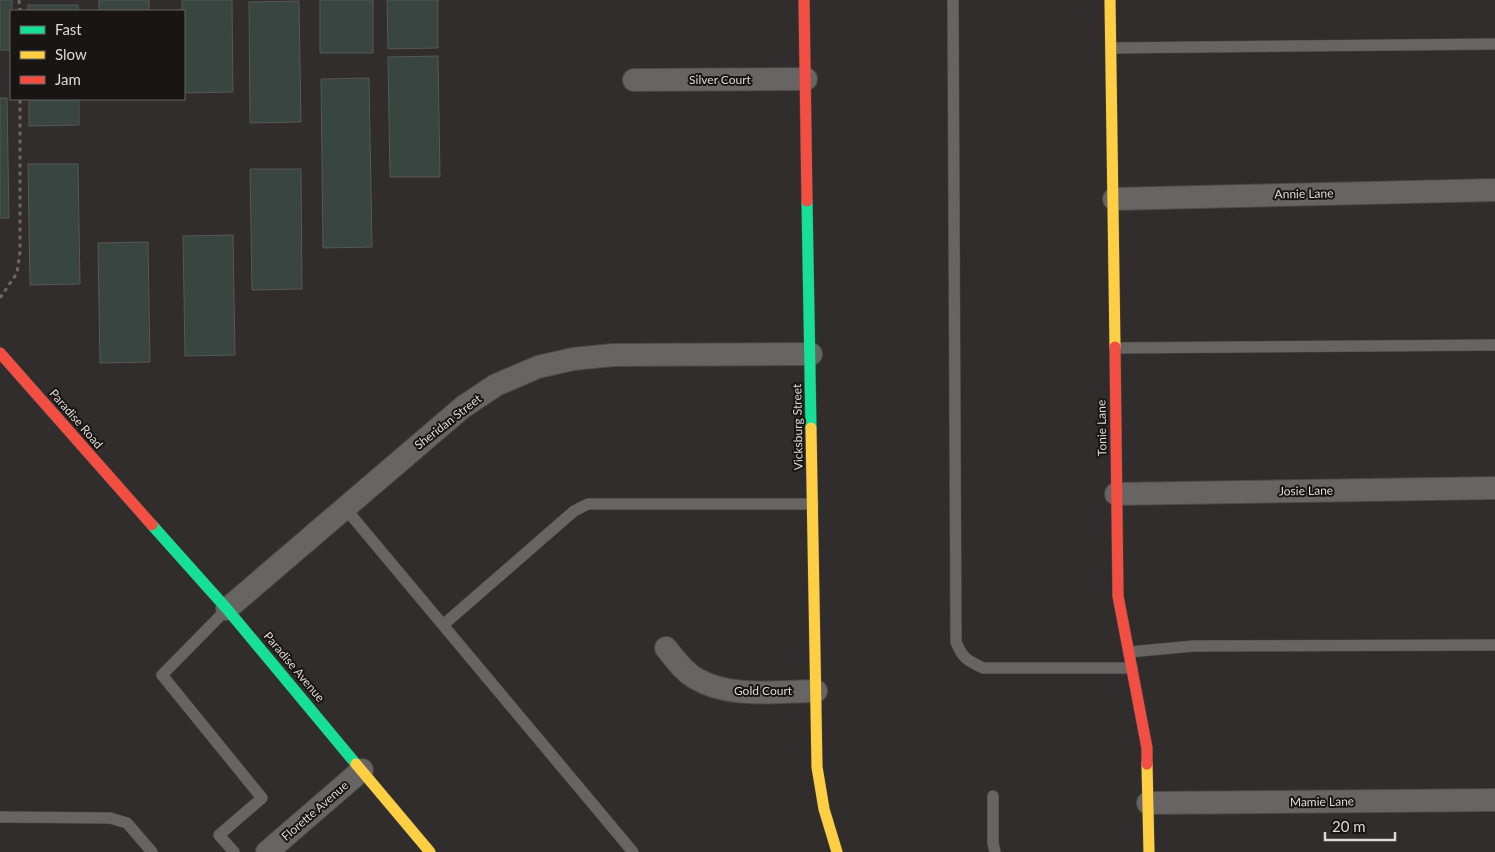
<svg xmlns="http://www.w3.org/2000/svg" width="1495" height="852" font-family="Lato,sans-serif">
	<rect width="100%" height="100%" fill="#302d2c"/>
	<!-- building -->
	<path fill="#394541" stroke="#575756" d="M0,0h12l-1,50h-11z
		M99,0h50v11h-50z
		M182,0h50l1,92 -49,1v-82h-2z
		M320,0h53v53h-53z
		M387,0h51v48l-50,1z
		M299,1l2,121 -51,1 -1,-121z
		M28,5h50v6h-50z
		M438,56l2,121h-50l-2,-120z
		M369,78l3,169 -49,1 -2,-169z
		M0,98h7l2,120h-9z
		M29,99h50v26l-50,1z
		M28,164h50l2,120 -50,1z
		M250,169h51l1,120 -50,1z
		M233,235l2,120 -50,1 -2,-120z
		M148,242l2,120 -50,1 -2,-120z"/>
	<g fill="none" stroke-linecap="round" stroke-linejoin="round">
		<defs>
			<path id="lane" d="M953,0l3,642c7,17 11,18 27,26h149
				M1111,48l384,-4
				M1115,348l380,-3
				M345,508l288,344
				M227,609l-65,66 100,123 -43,37 15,17
				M443,625l131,-114 14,-7h225
				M1129,652l65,-6 301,-1
				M993,796v47l2,9
				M0,817l110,1 17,5 25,29"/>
			<path id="street" d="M634,80l172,-1
				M1114,199l381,-9
				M1116,494l379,-6
				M227,609l236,-202 33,-22 42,-18 35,-8 40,-4 198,-1
				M666,648c9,11 17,23 29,30 34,21 83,13 121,13
				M1148,803l347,-3
				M267,852l95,-82"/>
			<path id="fast" d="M807,201l4,227
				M152,525l75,84 129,155"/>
			<path id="slow" d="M1110,0l5,347
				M811,428l6,339 7,42 13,43
				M356,764l74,88
				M1147,764l2,88"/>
			<path id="jam" d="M804,0l3,201
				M1115,347l3,249 29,152v16
				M0,353l152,172"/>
		</defs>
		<!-- lane casing -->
		<use href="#lane" stroke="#4b4948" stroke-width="12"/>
		<!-- street casing -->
		<use href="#street" stroke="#4b4948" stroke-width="24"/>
		<!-- fast casing -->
		<use href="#fast" stroke="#4b4948" stroke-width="12"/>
		<!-- slow casing -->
		<use href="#slow" stroke="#4b4948" stroke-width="12"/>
		<!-- jam casing -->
		<use href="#jam" stroke="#4b4948" stroke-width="12"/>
		<!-- path -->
		<path stroke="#6a6868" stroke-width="3" stroke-dasharray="4 4" stroke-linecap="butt" d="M19,0l1,11
			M0,298l17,-25 3,-21v-153"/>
		<!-- lane -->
		<use href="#lane" stroke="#666564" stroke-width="11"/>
		<!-- street -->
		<use href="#street" stroke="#666564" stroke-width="22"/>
		<!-- fast -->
		<use href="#fast" stroke="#16e098" stroke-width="11"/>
		<!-- slow -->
		<use href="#slow" stroke="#ffcf43" stroke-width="11"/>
		<!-- jam -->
		<use href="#jam" stroke="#f24e42" stroke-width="11"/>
	</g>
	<g text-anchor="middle" stroke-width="4" stroke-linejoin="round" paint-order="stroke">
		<!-- street labels -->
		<g font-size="12" fill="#dddad8" stroke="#181514">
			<text x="720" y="84">Silver Court</text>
			<text transform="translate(1304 194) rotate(-1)" y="4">Annie Lane</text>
			<text transform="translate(76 419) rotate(49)" y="4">Paradise Road</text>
			<text transform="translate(448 422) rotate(-38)" y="4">Sheridan Street</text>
			<text transform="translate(798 427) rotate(-91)" y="4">Vicksburg Street</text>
			<text transform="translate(1102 428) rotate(-91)" y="4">Tonie Lane</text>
			<text transform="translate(1306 491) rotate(-1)" y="4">Josie Lane</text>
			<text transform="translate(294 667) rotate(50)" y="4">Paradise Avenue</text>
			<text x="763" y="695">Gold Court</text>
			<text transform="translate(1322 802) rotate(-1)" y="4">Mamie Lane</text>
			<text transform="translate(315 811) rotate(-41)" y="4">Florette Avenue</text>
		</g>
	</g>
	<!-- legend -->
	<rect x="10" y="10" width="175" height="90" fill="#181514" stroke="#676462"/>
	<rect x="20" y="26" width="25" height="8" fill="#16e098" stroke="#676462"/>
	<text x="55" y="35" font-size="15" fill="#dddad8">Fast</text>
	<rect x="20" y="51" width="25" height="8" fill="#ffcf43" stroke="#676462"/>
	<text x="55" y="60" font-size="15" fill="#dddad8">Slow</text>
	<rect x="20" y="76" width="25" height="8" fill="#f24e42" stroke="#676462"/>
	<text x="55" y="85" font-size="15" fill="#dddad8">Jam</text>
	<!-- scale -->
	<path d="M1325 832v8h70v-8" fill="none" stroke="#dddad8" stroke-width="2.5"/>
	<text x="1332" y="832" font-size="15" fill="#dddad8" stroke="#181514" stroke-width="4" paint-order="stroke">20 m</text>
</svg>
